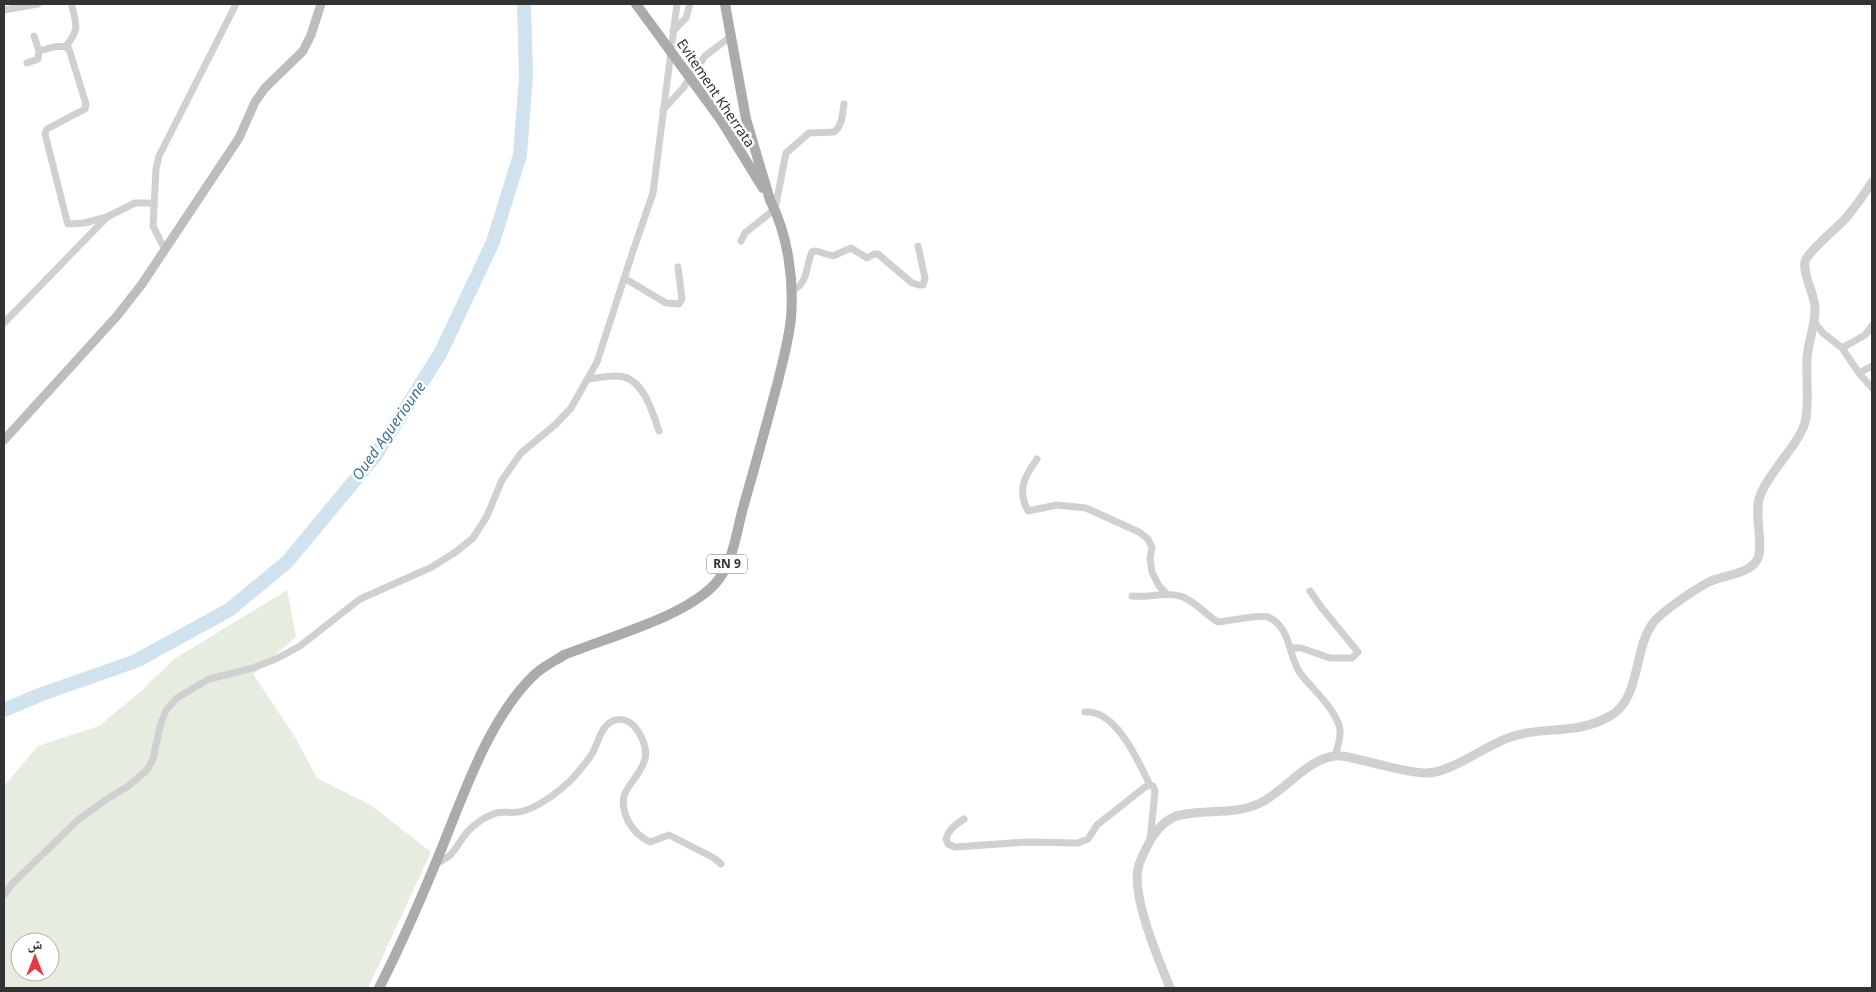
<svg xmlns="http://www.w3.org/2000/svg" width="1876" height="992" font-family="'Noto Sans','Noto Naskh Arabic',sans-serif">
	<rect width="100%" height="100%" fill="#fff"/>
	<!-- green -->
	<path fill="#e6ecdf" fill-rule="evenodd" d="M287,590l9,47 -43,37 42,63 22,41 55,28 59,46 -63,136h-364v-202l34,-40 61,-20 41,-34 34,-33zM20,942h30v30h-30z"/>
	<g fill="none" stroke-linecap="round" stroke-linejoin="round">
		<!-- river -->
		<path stroke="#cfe2ee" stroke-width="14" d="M4,710l38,-16 94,-33 93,-51 58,-48 88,-106 65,-102 53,-112 27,-87 6,-79 -2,-72"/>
		<!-- minor -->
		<path stroke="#d0d0d0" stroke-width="7" d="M4,10l34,-6
			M673,31l13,-13 4,-14
			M34,36l5,15c9,-2 22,-8 30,-2l17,55 -1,5 -38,20 -2,5 22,87 1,3 16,-1 23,-6
			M66,46c13,-15 11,-21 6,-39
			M27,63l11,-4 1,-8
			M663,110l20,-22 22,-32 25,-19
			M741,241l4,-8 30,-24 11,-56 23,-20 25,-1c9,-7 8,-18 10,-28
			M165,250l-12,-24 3,-57 3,-13 77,-152
			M624,278l42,25 13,1 3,-5 -4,-32
			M791,291c18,-7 14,-24 21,-39l4,-1 17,5 18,-8 16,10 7,-4h4l34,29 7,2h4l2,-7 -7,-32
			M1814,322l9,11 19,15 17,25 13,15
			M4,323l103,-106 28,-14h18
			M1842,348l23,-13 7,-9
			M1859,373l13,-7
			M588,379c11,-1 25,-5 36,-2 20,5 29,36 35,54
			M1037,459c-13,18 -20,31 -9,52l29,-6 29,3 53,24 9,7 4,9 -2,10 2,14 7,14 8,8
			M1132,596c17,2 35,-5 51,1 14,6 23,18 35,25 11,-1 43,-8 50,-5 23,10 20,38 32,56 13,17 31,31 39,52 3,9 -1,22 -4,30
			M1291,648h10l29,10h22l6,-6 -37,-45 -11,-16
			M1085,712c31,-3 53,49 65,73
			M964,819c-9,6 -15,10 -18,20l2,5 7,3 72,-5 51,1 10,-4 9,-14 48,-38 5,-2 3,1 2,5 -5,50
			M436,864c5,-3 12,-6 16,-11 8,-9 12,-21 24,-29 5,-4 14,-9 20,-11 8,-2 18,1 27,-2 17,-5 34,-18 47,-30 9,-9 15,-17 22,-27 6,-10 9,-30 23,-34 19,-5 34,24 30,39 -8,27 -32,29 -17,62 5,9 13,17 22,21l19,-7 45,23 7,6
			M4,895l8,-11 67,-65 31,-22 17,-10 20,-17 6,-11 7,-33 6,-16 11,-12 32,-19 44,-11 25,-10 22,-12 60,-47 72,-32 25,-16 16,-13 14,-22 15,-36 19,-27 35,-29 15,-16 26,-46 36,-111 20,-58 24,-189"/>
		<!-- tertiary -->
		<path stroke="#d0d0d0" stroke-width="9" d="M1170,988c-11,-28 -38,-90 -32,-119 2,-11 8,-20 13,-30 7,-11 16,-21 29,-24 26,-6 53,0 78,-11 26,-11 48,-45 77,-48 8,-1 17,2 25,4 21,4 43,12 65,13 24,1 60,-27 83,-35 34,-13 68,-2 102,-22 31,-17 23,-66 43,-93 8,-11 45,-36 58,-42 14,-6 38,-7 46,-21 8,-13 -4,-45 3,-64 8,-24 43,-55 46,-78 3,-20 0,-40 1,-59 1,-18 9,-35 8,-52 -1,-14 -12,-31 -10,-45 2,-10 32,-34 40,-43 10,-12 19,-24 27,-37"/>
		<!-- secondary -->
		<path stroke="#bdbdbd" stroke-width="9" d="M4,440l113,-124 25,-32 97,-146 16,-36 10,-14 38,-37 8,-16 10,-31"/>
		<!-- primary -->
		<path stroke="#ababab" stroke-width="10" d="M721,120l42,68
			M379,988c20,-39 38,-80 55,-121 26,-61 51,-144 99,-191 9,-9 20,-14 31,-21 44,-18 118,-37 150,-70 19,-20 22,-51 29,-77 12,-42 24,-85 35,-127 5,-21 11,-42 13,-63 3,-39 -3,-83 -21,-118l-24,-81 -21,-115"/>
		<!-- primary-bridge -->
		<path stroke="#ababab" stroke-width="10" d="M636,4l85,116"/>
	</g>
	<g text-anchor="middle" stroke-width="5" stroke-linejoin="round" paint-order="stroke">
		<!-- shield labels -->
		<rect fill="#fff" stroke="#707070" stroke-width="1" x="707" y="554.5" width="40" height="19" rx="4"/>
		<g font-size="12" font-weight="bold" fill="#333">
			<text x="727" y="568">RN 9</text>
		</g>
		<!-- street labels -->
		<g font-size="14" fill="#333" stroke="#fff">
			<text transform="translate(716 93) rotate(56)" y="5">Evitement Kherrata</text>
		</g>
		<!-- water labels -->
		<g font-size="15" font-style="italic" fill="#3f7597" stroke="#fff">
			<text transform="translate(389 431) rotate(-55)" y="5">Oued Aguerioune</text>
		</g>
	</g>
	<!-- border -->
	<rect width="1876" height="992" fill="none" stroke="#333333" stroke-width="10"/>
	<!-- north arrow -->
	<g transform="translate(35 957)"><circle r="24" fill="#ffffff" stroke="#adadad"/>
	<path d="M0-4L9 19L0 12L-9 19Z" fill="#e63946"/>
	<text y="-8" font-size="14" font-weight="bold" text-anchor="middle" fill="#333333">ش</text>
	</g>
</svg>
